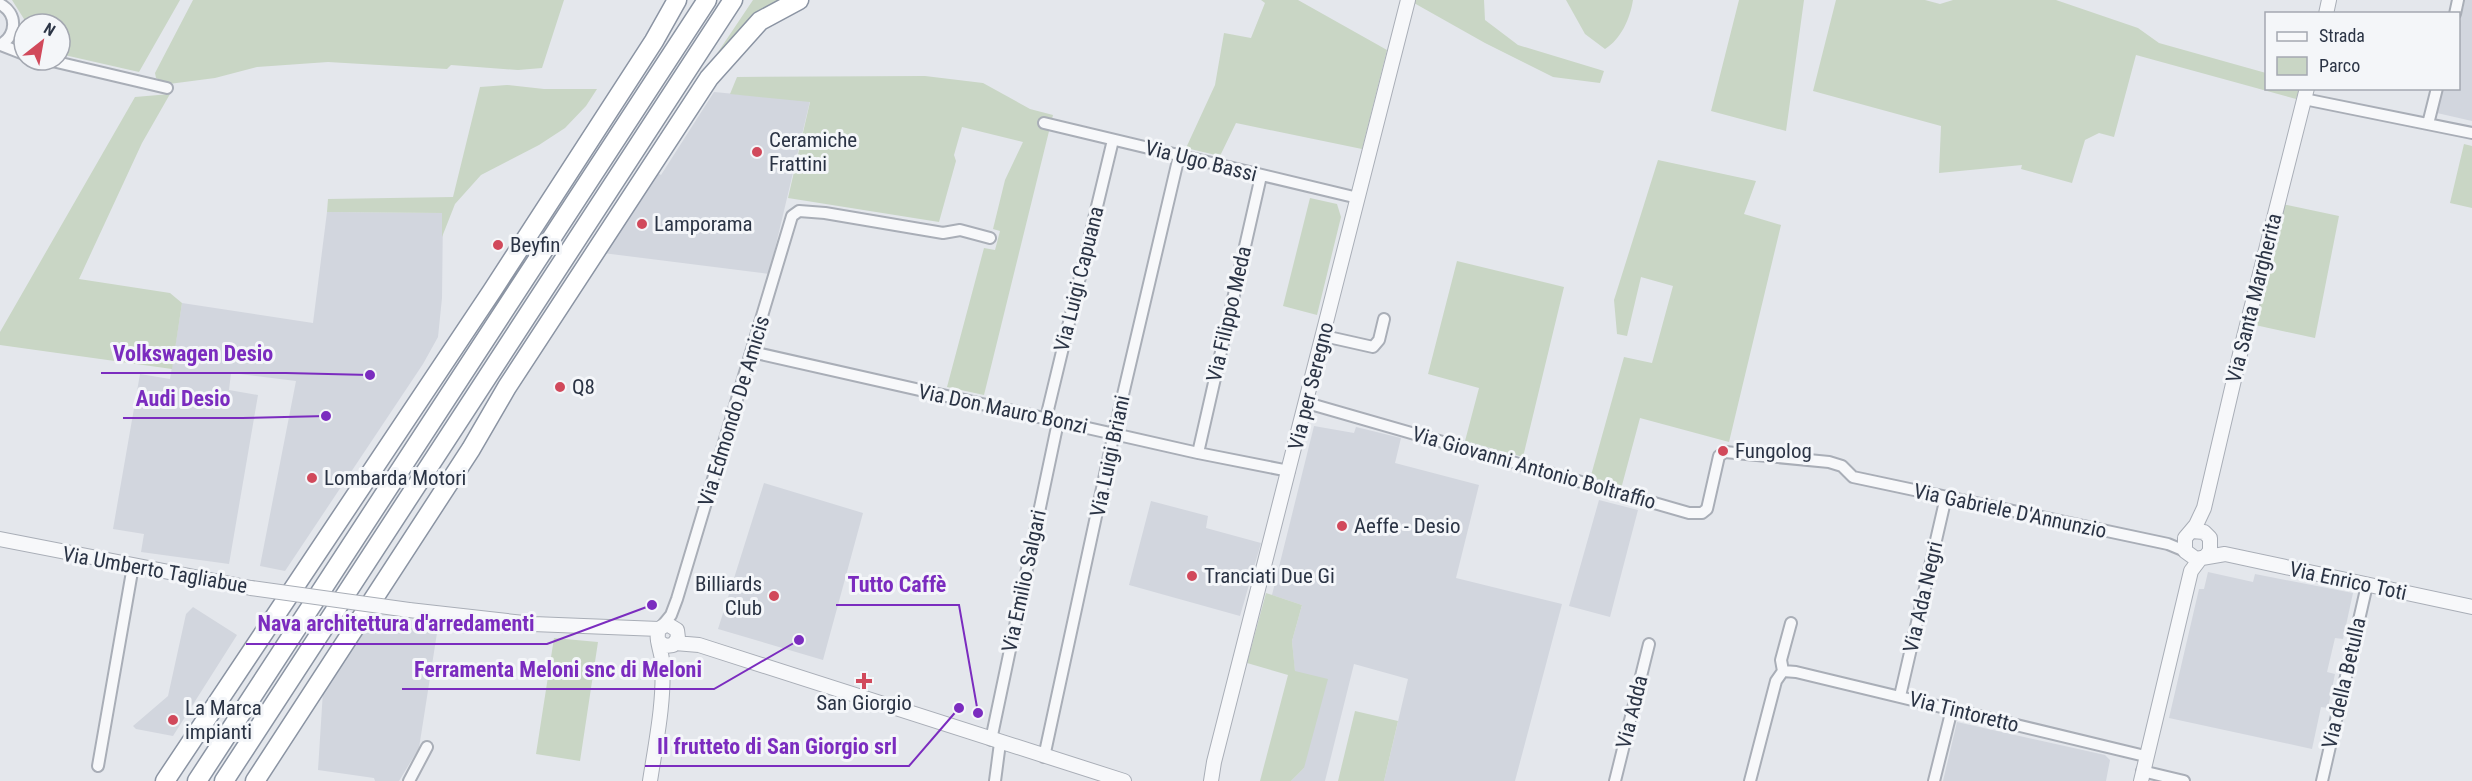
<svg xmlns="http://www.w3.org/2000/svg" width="2472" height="781" font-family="'Roboto Condensed',sans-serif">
	<rect width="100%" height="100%" fill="#e4e7ec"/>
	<!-- built -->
	<path fill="#d2d6de" d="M2465,0h7v121l-35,-8 6,-24 15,-1 1,-62z
		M714,92l96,9 -41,173 -166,-21 51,-82 7,4z
		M327,212l116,1 -1,85 -4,39 -15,27 -138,207 -25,-5 36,-185 -65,-8 -2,17 29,5 -29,169 -88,-12 3,-18 -31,-5 27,-155 30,5 12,-76 131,20z
		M1314,426l40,7 2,-6 45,11 -6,25 84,22 -23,93 106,26 -47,177h-131l24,-102 -54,-15 -29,117h-34l13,-13 -12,-127 10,-36 -30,-10z
		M764,483l99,30 -40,147 -105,-31z
		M1599,500l39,10 -28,107 -41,-11z
		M1151,501l57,15 -2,12 55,15 -21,73 -111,-31z
		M2208,572l45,10 2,-8 98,19 -10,46 -8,-1 -8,34 8,2 -7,34 -7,-1 -9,42 -143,-31 30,-129h5z
		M193,607l44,28 -64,101 -37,-7 -3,-3 35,-30 18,-82z
		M370,620l67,13 -18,115 -20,33h-24l-1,-3 -56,-8 5,-79z
		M1957,722l148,33 5,5 -4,21h-163z"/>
	<!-- green -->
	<path fill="#c9d6c5" d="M12,0h168l-41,72 -79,-18v-30h-36v12v-17z
		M193,0h371l-22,68 -24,2 -67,-5 -4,4 -119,-7 -71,5 -42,11 -46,6 -13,-6 -1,-5z
		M753,0h35l-86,76z
		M1261,0h37l89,50 -25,99 -126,-26 -16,33 -34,-8 29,-63 9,-52 27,5 14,-35z
		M1415,0h69l1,20 33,25 86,26 -4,12 -47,-6 -68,-34 -71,-40z
		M1566,0h67c-3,19 -12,39 -28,49l-20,-15z
		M1739,0h65l-18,131 -75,-20z
		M1836,0h89l15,4 13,-4h103l82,28 21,15 107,30v15l33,1 -3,10 -160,-44 -22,82 -15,-4 -14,7 -13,43 -51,-14 1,-4 -83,8 2,-47 -128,-35z
		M925,76l58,7 47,26 23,6 -69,280 -37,-8 37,-139 11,2 5,-19 -7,-2 12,-49 18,-38 -61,-15 -8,28 2,6 -17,61 -151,-24 22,-96 -80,-8 7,-17z
		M507,85l37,4h53l-11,17 -21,22 -26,17 -58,30 -26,29 -13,33v-24l-115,-1 1,-13 125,-2 27,-110z
		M170,94l-28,49 -63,136 91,14 12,10 -10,66 -172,-24v-13l135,-235z
		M2464,144l8,2v62l-22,-5z
		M1658,160l98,21 -12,33 37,11 -52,217 -89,-24 -19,71 -31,-10 34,-122 28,6 21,-77 -32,-9 -14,59 -10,-2 -3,-34z
		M1310,198l27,6 4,13 -24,98 -34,-9z
		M2282,204l57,12 -24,122 -60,-13z
		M1457,261l107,26 -41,170 -58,-16 14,-53 -51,-14z
		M1266,593l36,12 -10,36 3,30 33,8 -24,89 -13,13h-31l28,-106 -41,-12z
		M554,638l44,4 -18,119 -44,-7z
		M1355,711l43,10 -14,60h-46z"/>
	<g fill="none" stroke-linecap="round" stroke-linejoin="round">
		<defs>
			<path id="minor" d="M0,4c18,10 17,31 0,41
				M2455,14l3,-14
				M1,45l23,9
				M48,60l119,28
				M2304,99l168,34
				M1044,123l314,75
				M2428,124l9,-36
				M1324,336l49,11 6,-7 5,-21
				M752,352l446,101 91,18
				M1307,403l382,110h13l5,-4 12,-53 6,-4 104,10 13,4 11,11 315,67 17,7
				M1046,418l67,-278
				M1198,453l63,-277
				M662,626l9,-11 6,-16 115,-383 7,-5 26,2 118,20 17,-3 30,8
				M1783,671l13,1 349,84
				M1900,696l46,-199
				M991,740l67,-318
				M1044,757l70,-324 65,-277
				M98,766l35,-200
				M2142,771l42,10
				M409,781l18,-34
				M995,781l5,-38
				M1615,781l34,-137
				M1750,781l26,-100 7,-10 -2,-11 10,-37
				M1934,781l18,-72
				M2322,781l45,-196"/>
			<path id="tertiary" d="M2326,14l3,-14
				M2307,88l-63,249 -40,171 -8,17 -11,13v13l11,8 29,-5 247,53
				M2192,531l12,1 6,6v13l-5,6
				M0,539l251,49
				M409,610l124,14 126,5
				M675,643l24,2 425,136
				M650,781c6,-39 15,-82 12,-121 -1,-10 -7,-22 -3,-31l8,-5 10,6 1,8 -5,7 -8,1 -7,-5
				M1211,781l3,-19 194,-762
				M2141,781l50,-210 9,-12"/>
			<path id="trunk" d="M165,781l327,-490 162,-250 23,-41
				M197,781l510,-781
				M224,781l509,-781
				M255,781l216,-332 36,-62 202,-309 51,-57 39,-21"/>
		</defs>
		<!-- minor casing -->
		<use href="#minor" stroke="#a9aeb7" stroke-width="14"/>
		<!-- tertiary casing -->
		<use href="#tertiary" stroke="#a9aeb7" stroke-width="16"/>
		<!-- trunk casing -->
		<use href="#trunk" stroke="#8b94a3" stroke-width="21"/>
		<!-- minor -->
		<use href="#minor" stroke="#f7f8fa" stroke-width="10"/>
		<!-- tertiary -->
		<use href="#tertiary" stroke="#f7f8fa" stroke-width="14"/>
		<!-- trunk -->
		<use href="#trunk" stroke="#fff" stroke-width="18"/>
		<defs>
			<path id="tertiary-bridge" d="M251,588l158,22"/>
		</defs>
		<!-- tertiary-bridge casing -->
		<use href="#tertiary-bridge" stroke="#a9aeb7" stroke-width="16" stroke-linecap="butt"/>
		<!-- tertiary-bridge -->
		<use href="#tertiary-bridge" stroke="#f7f8fa" stroke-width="14"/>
	</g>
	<!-- markers -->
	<g fill="#d1495b" stroke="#f4f6f9" stroke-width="2">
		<circle cx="757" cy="152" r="6"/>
		<circle cx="642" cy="224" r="6"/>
		<circle cx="498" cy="245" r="6"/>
		<circle cx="560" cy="387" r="6"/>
		<circle cx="1723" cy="451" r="6"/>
		<circle cx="312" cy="478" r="6"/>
		<circle cx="1342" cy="526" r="6"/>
		<circle cx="1192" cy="576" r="6"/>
		<circle cx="774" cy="596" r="6"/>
		<path d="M861 672h6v6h6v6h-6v6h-6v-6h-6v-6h6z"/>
		<circle cx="173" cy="720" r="6"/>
	</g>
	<g text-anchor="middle" stroke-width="6" stroke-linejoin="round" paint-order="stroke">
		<!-- poi labels -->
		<g font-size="21" fill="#2b3445" stroke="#f4f6f9" text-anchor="start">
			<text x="769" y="147">Ceramiche<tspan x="769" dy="24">Frattini</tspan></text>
			<text x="654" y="231">Lamporama</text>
			<text x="510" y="252">Beyfin</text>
			<text x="572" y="394">Q8</text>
			<text x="1735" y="458">Fungolog</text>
			<text x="324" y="485">Lombarda Motori</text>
			<text x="1354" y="533">Aeffe - Desio</text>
			<text x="1204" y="583">Tranciati Due Gi</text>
			<text x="762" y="591" text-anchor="end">Billiards<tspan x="762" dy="24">Club</tspan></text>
			<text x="864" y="710" text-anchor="middle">San Giorgio</text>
			<text x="185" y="715">La Marca<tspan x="185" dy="24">impianti</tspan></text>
		</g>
		<!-- street labels -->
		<g font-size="21" fill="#2b3445" stroke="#f4f6f9">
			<text transform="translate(1201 161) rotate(14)" y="7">Via Ugo Bassi</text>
			<text transform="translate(1079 279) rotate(-76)" y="7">Via Luigi Capuana</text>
			<text transform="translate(2254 298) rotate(-76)" y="7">Via Santa Margherita</text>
			<text transform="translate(1229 314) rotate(-77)" y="7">Via Filippo Meda</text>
			<text transform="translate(1311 386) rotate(-76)" y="7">Via per Seregno</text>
			<text transform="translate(1003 409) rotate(12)" y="7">Via Don Mauro Bonzi</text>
			<text transform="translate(734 411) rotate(-73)" y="7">Via Edmondo De Amicis</text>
			<text transform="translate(1110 456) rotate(-78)" y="7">Via Luigi Briani</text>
			<text transform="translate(1534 468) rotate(16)" y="7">Via Giovanni Antonio Boltraffio</text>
			<text transform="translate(2010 511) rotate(12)" y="7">Via Gabriele D'Annunzio</text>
			<text transform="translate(155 570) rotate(10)" y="7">Via Umberto Tagliabue</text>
			<text transform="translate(1024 581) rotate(-78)" y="7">Via Emilio Salgari</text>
			<text transform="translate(2348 581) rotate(12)" y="7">Via Enrico Toti</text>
			<text transform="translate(1923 597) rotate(-77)" y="7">Via Ada Negri</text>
			<text transform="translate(2344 683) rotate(-77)" y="7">Via della Betulla</text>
			<text transform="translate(1632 712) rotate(-76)" y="7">Via Adda</text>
			<text transform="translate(1964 712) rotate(14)" y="7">Via Tintoretto</text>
		</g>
	</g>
	<!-- callouts -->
	<path fill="none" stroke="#7b2cbf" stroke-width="2" d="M370 375L286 373H101M326 416L242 418H123M978 713L959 605H836M652 605L547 644H246M799 640L714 689H402M959 708L909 766H645"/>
	<g fill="#7b2cbf" stroke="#f4f6f9" stroke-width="2">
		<circle cx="370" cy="375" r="6"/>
		<circle cx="326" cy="416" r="6"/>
		<circle cx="978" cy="713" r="6"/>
		<circle cx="652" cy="605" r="6"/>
		<circle cx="799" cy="640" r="6"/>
		<circle cx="959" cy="708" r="6"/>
	</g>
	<g font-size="22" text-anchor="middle" font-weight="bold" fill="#7b2cbf" stroke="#f4f6f9" stroke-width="6" stroke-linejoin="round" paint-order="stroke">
		<text x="193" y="361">Volkswagen Desio</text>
		<text x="183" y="406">Audi Desio</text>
		<text x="897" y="592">Tutto Caffè</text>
		<text x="396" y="631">Nava architettura d'arredamenti</text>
		<text x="558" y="677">Ferramenta Meloni snc di Meloni</text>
		<text x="777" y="754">Il frutteto di San Giorgio srl</text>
	</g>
	<!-- legend -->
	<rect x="2265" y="12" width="195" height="78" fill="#f4f6f9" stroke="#a4a8b1" stroke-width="1.5"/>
	<rect x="2277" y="32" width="30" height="9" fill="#f7f8fa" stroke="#a4a8b1" stroke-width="1.5"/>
	<text x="2319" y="42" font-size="18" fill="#2b3445">Strada</text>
	<rect x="2277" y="57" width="30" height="18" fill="#c9d6c5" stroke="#a4a8b1" stroke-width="1.5"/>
	<text x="2319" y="72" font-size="18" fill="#2b3445">Parco</text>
	<!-- north arrow -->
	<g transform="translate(42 42) rotate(31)"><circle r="28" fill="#f4f6f9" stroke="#a4a8b1" stroke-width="1.5"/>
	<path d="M0-4.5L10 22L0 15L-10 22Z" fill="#d1495b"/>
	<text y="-9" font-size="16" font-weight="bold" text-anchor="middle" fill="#2b3445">N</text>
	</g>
</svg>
